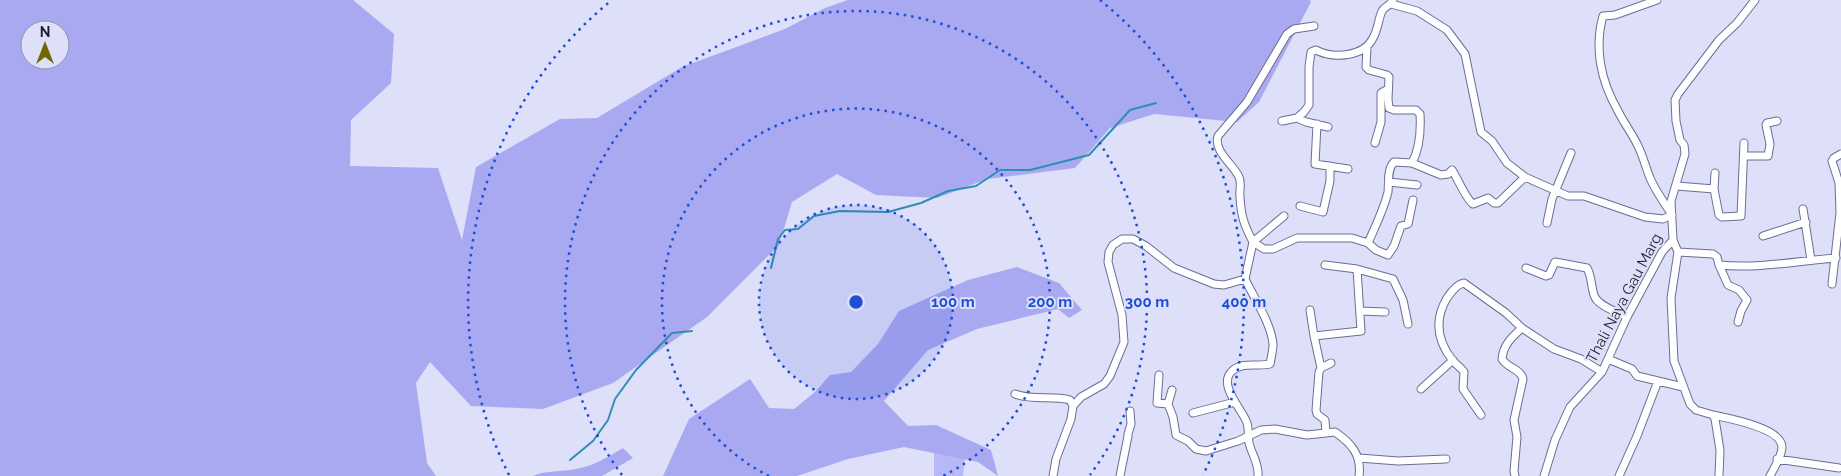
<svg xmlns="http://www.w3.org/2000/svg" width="1841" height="476" font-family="Raleway,sans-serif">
	<rect width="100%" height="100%" fill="#dedff9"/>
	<!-- green -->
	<path fill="#b7b8f8" d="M934,451l31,7 -2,18h-29z"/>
	<!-- forest -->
	<path fill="#a8a9f0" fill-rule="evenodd" d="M0,0h353l41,34 -3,49 -40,37 -1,46 88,2 24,72 14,-73 84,-48 37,-1 85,-51 103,-38 40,-21 23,-8h462l1,2 -52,100 -22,20 -83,-8 -44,14 -35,40 -88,11 -50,19 -61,-3 -39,-21 -45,28 -13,43 -72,72 -94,66 -70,26 -72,-3 -41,-44 -14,21 11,80 9,13h-436zM30,30h30v30h-30z
		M1017,267l42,16 23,27 -13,8 -11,-9 -81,20 -49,21 -44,51 24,25 28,-1 55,25 7,26 -20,-14 -74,-15 -56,12 -51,17h-134l26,-57 61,-40 19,29 25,1 21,-17 15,-17 21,-3 27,-28 21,-33 69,-31z
		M623,448l10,10 -31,18h-69c14,-6 28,-4 43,-7 18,-3 32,-12 47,-21z"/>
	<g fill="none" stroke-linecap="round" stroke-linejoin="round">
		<!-- stream -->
		<path stroke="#2e8fb2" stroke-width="2" d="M771,268l7,-29 7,-9 13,-1 16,-13 26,-5 48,1 33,-9 27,-12 28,-5 24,-16h30l59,-15 41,-45 26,-7
			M570,460l23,-19 15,-21 7,-21 21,-29 36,-37 20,-2"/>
		<defs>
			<path id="minor" d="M1391,4l26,7 30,19 18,24 16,78 11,9 15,22 18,14 43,19h16l61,21 18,2 9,-4c-8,-13 -16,-23 -22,-37 -4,-10 -7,-22 -12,-32 -6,-13 -15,-24 -21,-37 -16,-28 -23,-61 -14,-93l12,-1 42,-15
				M1367,47l-1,20 3,3 18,5 2,2 -1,22 1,9 5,2h22l4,4c1,17 0,34 -8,49
				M1297,118l9,4 22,5
				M1282,121l15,-3 7,-6 5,-7v-38l2,-15 5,-2c17,9 48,7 57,-12 5,-8 5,-18 9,-27 3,-5 8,-5 11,-11
				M1317,124l-2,40 33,5
				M1375,143l6,-21v-29l7,-4
				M1744,156h24l2,-12 -4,-19 1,-2 10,-2
				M1715,173l-1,16 5,26 3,2 19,-1 3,-73
				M1389,182l28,3
				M1677,186l37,3
				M1300,206l23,6 7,-31v-15
				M1803,209l8,51
				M1284,216l-31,26 11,7h9l24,-11h55l16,5 8,7 12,5 6,-9 7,-20 7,-2 5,-24
				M1547,223l5,-24 19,-46
				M1763,236l43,-14
				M1673,240l5,12 -7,46 3,63 16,43 6,6 17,5 2,4 5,31 -1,26
				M1368,243c7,-16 16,-34 20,-51 1,-10 -1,-23 6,-30l18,1 29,12 7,-1 4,-4c6,9 14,29 21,34l15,-6 6,5h4l27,-26
				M1678,252l35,2 4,3 2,8c39,4 78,-4 117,-7
				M1325,265l32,4 36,10 10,21 5,24
				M1719,265l9,20 11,5 8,10 -6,11 -3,11
				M1526,268l20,8 3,-1 6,-13 32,6c5,9 4,18 7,27 3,11 24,17 33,22
				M1245,279c9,19 26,44 28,65 0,7 -2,14 -3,20 -12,3 -27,-3 -38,7 -15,14 11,39 15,52 2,7 1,13 2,20 3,12 10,20 9,33
				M1832,284l8,-71 -1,-30 -7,-22 2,-3 7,-4
				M1310,310l4,26 7,32
				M1360,311l25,1
				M1314,336l47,-5 -4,-62
				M1608,359l24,10 5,7 21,5
				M1159,375l-2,28 11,1 5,13 3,18 12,6 8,8 10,2 32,-10 23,-11 14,-1 32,6 28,-3c16,11 27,23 24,44
				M1421,389l32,-29
				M1015,394c18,7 37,1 55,6l3,6 -2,13 -15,40 -3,17
				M1168,404l4,-14
				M1073,406l8,-9 23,-13 6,-8 14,-34 -2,-27 -14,-53 1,-10 4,-7 9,-6h11l13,7 28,22 40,16 10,1 21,-6 8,-37c-9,-17 -12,-26 -13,-45 -1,-7 2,-14 -1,-20 -5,-12 -26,-26 -21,-41l29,-34 40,-68 7,-5 20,-3
				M1193,413l42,-11
				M1481,415l-18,-26 1,-17c-3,-4 -7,-7 -11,-11 -16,-20 -19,-41 -6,-63 4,-6 10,-14 17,-15l42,30 16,15
				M1713,415c14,3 69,13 69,32 0,9 -8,21 -12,29
				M1326,433l-1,-13 -8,-6 -1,-4 3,-38 2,-4 10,-5
				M1128,434l3,-10 -1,-13
				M1359,458l39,3 48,-2
				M1777,459l62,9
				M1120,476l8,-40
				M1515,476l-1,-5 3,-34 -3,-17 9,-41c-2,-10 -16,-11 -21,-20 1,-14 10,-22 20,-31l32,21 27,10 21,13
				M1544,476l11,-36 15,-33 32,-35 25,-55 35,-65 11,-12 -2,-39 14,-47 -1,-9 -4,-5 -4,-19 -1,-21 3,-6 41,-54 18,-17 18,-23
				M1619,476l18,-40 21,-55 25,6"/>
		</defs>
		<!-- minor casing -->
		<use href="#minor" stroke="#6c6d93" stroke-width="9"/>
		<!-- minor -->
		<use href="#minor" stroke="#fff" stroke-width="7"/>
	</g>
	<!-- distance rings -->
	<circle cx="856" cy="302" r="97" fill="#1d4ed8" fill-opacity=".12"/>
	<g fill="none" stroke="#1d4ed8" stroke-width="2.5" stroke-dasharray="2.5 5">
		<circle cx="856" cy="302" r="97"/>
		<path d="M769 476A194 194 0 1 1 943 476"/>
		<path d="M622 475A291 291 0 1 1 1090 475"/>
		<path d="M509 475A388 388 0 0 1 612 0M1100 0A388 388 0 0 1 1203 475"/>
	</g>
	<g text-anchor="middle" stroke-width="4" stroke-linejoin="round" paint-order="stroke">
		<!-- street labels -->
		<g font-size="15" fill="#1c1d2c" stroke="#dedff9">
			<text transform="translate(1624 298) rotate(-62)" y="5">Thali Naya Gau Marg</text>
		</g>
	</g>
	<circle cx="856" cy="302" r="8" fill="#1d4ed8" stroke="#dedff9" stroke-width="2.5"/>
	<g font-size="15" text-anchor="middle" font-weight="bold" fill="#1d4ed8" stroke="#dedff9" stroke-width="4" stroke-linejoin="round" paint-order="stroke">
		<text x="953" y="307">100 m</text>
		<text x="1050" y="307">200 m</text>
		<text x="1147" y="307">300 m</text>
		<text x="1244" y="307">400 m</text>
	</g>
	<!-- north arrow -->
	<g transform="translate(45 45)"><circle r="24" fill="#dedff9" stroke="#9091a7"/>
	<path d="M0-4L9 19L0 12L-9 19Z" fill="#706700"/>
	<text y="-8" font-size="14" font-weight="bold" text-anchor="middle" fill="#1c1d2c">N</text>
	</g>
</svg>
